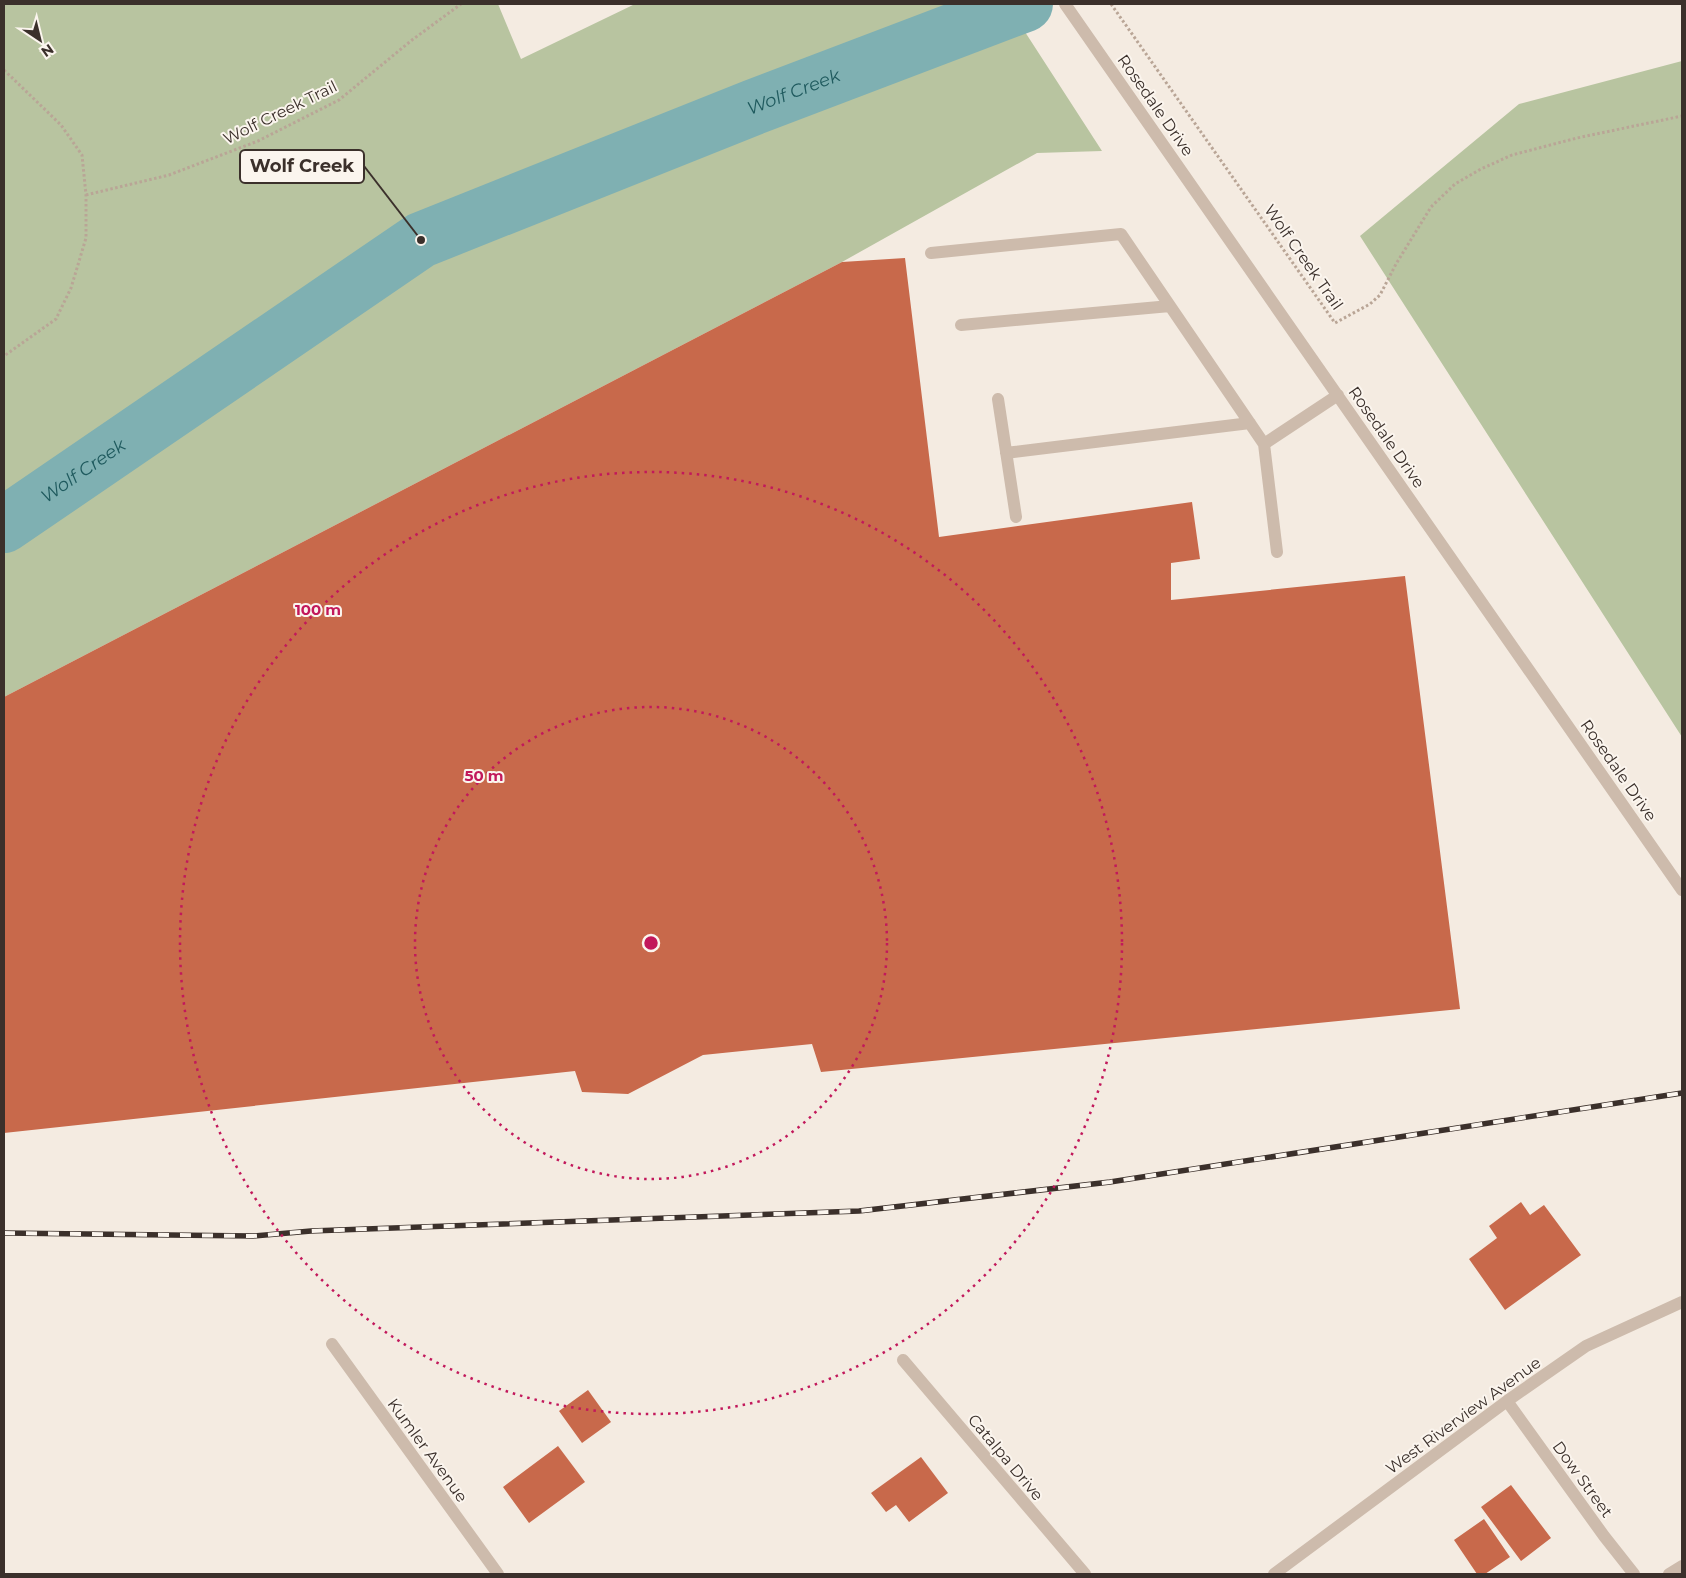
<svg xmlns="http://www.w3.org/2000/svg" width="1686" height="1578" font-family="Montserrat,sans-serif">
	<rect width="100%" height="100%" fill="#f4ebe1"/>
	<!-- green -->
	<path fill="#b8c4a0" d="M4,4h494l23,55 114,-55h372l95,147 -65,2 -195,109 -838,435z
		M1682,61v676l-322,-501 159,-132z"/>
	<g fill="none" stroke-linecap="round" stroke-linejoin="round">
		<!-- river -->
		<path stroke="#7fb0b2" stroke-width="56" id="s1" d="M4,525l417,-285 333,-133 271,-103"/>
	</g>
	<!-- building -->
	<path fill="#c8694b" d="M905,258l34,279 253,-35 8,57 -29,4v37l234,-24 55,433 -639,63 -9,-28 -109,11 -75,39 -46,-2 -7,-21 -571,62v-436l838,-435z
		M1521,1202l9,13 14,-10 37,50 -76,55 -36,-51 28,-21 -8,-12z
		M588,1390l23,32 -29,21 -23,-32z
		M558,1446l27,36 -56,41 -26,-36z
		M921,1457l27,36 -39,29 -13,-17 -10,7 -15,-19z
		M1511,1485l40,53 -30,23 -40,-54z
		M1484,1519l26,38 -25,17h-8l-23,-34z"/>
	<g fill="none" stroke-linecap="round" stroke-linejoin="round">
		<!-- path -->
		<path stroke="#b9a596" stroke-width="3" stroke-dasharray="2.5 2.5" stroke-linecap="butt" d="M1111,4l224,319 35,-19 10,-9 16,-31 35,-57 24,-23 26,-15 31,-14 65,-17 105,-22
			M4,70l57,55 21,30 4,40v43l-15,50 -15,31 -52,37
			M86,195l83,-20 89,-34 81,-41 73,-60 49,-36"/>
		<!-- minor -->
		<path stroke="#cdbbac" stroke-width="12" d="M1065,4l617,886
			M931,253l190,-19 143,210
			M961,325l209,-19
			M998,399l18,118
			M1006,453l244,-30
			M1277,552l-13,-108 74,-49
			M332,1344l166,230
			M903,1360l182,214
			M1507,1401l97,135 30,38
			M1274,1574l233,-173 79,-55 96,-44
			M1669,1574l13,-8"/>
		<defs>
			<path id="rail" d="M4,1233l249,3 58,-5 548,-20 251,-29 572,-89"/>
		</defs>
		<!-- rail casing -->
		<use href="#rail" stroke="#3b302b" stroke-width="5.5"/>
		<!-- rail -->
		<use href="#rail" stroke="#fbf5ee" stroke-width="4" stroke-dasharray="11" stroke-linecap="butt"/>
	</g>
	<!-- distance rings -->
	<g fill="none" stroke="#c2185b" stroke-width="2.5" stroke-dasharray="2.5 5">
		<circle cx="651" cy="943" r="236"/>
		<circle cx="651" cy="943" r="471"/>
	</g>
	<g text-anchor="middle" stroke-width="4" stroke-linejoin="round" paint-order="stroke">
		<!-- street labels -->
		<g font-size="16" fill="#3b302b" stroke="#fbf5ee">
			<text transform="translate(1156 105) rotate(55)" y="6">Rosedale Drive</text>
			<text transform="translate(280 112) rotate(-26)" y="6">Wolf Creek Trail</text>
			<text transform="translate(1304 257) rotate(55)" y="6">Wolf Creek Trail</text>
			<text transform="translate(1387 437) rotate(55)" y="6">Rosedale Drive</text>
			<text transform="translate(1619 770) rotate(55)" y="6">Rosedale Drive</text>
			<text transform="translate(1463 1415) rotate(-36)" y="6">West Riverview Avenue</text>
			<text transform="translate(428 1450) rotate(54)" y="6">Kumler Avenue</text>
			<text transform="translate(1006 1457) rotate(50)" y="6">Catalpa Drive</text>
			<text transform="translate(1583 1479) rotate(54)" y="6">Dow Street</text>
		</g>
		<!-- water labels -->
		<g font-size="18" font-style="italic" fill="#1f5a5e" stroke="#fbf5ee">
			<text dy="6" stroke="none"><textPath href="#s1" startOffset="906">Wolf Creek</textPath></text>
			<text dy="6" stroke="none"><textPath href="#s1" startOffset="96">Wolf Creek</textPath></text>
		</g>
	</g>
	<circle cx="651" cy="943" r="8" fill="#c2185b" stroke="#fbf5ee" stroke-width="2.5"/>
	<g font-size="15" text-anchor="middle" font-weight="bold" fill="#c2185b" stroke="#fbf5ee" stroke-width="4" stroke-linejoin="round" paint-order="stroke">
		<text x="318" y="615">100 m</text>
		<text x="484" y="781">50 m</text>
	</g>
	<!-- callouts -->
	<path fill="none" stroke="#3b302b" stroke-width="2" d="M421 240L364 166"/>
	<circle fill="#3b302b" stroke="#fbf5ee" stroke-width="2" cx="421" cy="240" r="5"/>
	<rect fill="#fbf5ee" stroke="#3b302b" stroke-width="2" x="240" y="150" width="124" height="33" rx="5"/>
	<g font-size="18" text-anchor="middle" font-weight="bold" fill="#3b302b">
		<text x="302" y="172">Wolf Creek</text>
	</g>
	<!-- border -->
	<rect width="1686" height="1578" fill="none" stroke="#3b302b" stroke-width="10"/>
	<!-- north arrow -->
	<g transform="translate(40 40) rotate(145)" stroke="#fbf5ee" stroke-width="4" paint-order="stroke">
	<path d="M0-4L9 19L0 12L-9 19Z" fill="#3b302b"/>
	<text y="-8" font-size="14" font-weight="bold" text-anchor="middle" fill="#3b302b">N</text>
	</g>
</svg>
